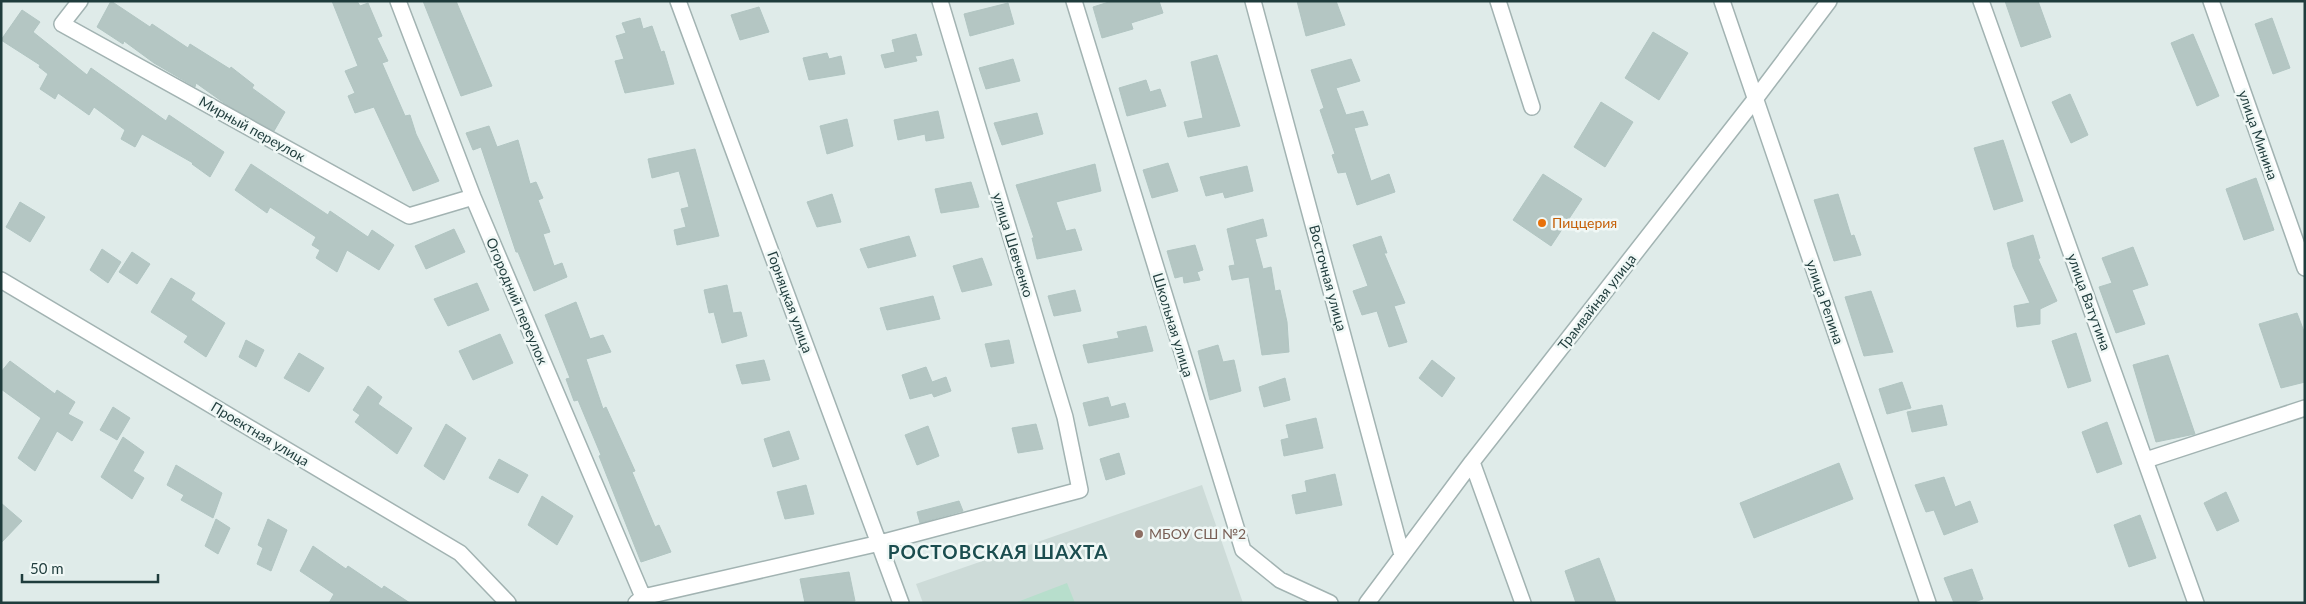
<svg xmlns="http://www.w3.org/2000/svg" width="2306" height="604" font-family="Lato,sans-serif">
	<rect width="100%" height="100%" fill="#dfebe9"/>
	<!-- built -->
	<path fill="#cddbd8" d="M1202,485l41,118h-320l-7,-19z"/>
	<!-- green -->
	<path fill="#b7decc" d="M1067,583l8,20h-60z"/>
	<!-- building -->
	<path fill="#b4c6c3" stroke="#b1c5c2" d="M111,1l39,26 2,-3 36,24 2,-4 40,25 1,-2 23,18 -2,3 33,24 -11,19 -47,-26 -31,-22 -1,4 -41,-24 -30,-22 -1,3 -26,-17z
		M332,1h25l3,5 8,-3 14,33 -5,2 11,23 -6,2 23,53 5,-1 6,19 23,47 -26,10 -39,-84 -19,6 -7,-17 7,-3 -10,-22 13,-5z
		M423,1h33l36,85 -31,10z
		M1112,1h47l4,12 -32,10 2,6 -31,9 -9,-31z
		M1297,1h39l9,24 -39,11z
		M2005,1h33l13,36 -30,10z
		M1008,3l6,21 -44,12 -6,-22z
		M759,7l10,25 -29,8 -9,-25z
		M22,10l18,12 -7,10 54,43 4,-7 75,53 3,-6 55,37 -14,25 -18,-13 1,-1 -51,-29 -7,13 -14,-8 4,-9 -31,-23 -5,8 -31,-22 -3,6 -15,-10 8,-15 -9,-7 1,-2 -39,-25z
		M640,18l3,11 9,-3 9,26 3,-1 10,33 -49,9 -10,-32 9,-2 -8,-23 10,-3 -4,-10z
		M2272,18l18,50 -17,6 -18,-50z
		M1653,32l35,21 -29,47 -34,-22z
		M916,34l6,21 -7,1 2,5 -32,7 -4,-13 14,-3 -3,-12z
		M2193,34l26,62 -22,10 -26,-63z
		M827,53l2,6 12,-3 4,18 -36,6 -6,-22z
		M1217,55l23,71 -52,11 -4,-15 19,-4 -12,-56z
		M1013,59l7,22 -34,8 -7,-21z
		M1351,59l9,22 -24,7 10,27 17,-4 5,14 -14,3 17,53 18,-7 6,18 -38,13 -11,-33 -8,1 -6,-18 3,-1 -15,-44 4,-2 -13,-38z
		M1146,80l4,12 10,-3 6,17 -39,10 -8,-28z
		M2070,94l18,41 -17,8 -19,-41z
		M1601,102l32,20 -28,45 -31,-20z
		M938,111l6,27 -18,3 -1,-7 -27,6 -4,-20z
		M1037,113l6,21 -41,11 -8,-22z
		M847,119l6,27 -26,8 -7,-28z
		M489,126l8,21 21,-7 12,44 6,-2 7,16 -5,2 12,32 -7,2 11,32 8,-3 5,14 -33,14 -16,-39h-2l-35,-105 -8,3 -7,-17z
		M2003,140l20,61 -29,9 -20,-62z
		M695,149l24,87 -42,9 -3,-15 12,-3 -5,-18 8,-2 -10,-36 -27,7 -4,-19z
		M1168,163l10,28 -26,7 -9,-28z
		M251,164l77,51 2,-4 38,26 4,-7 22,15 -15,25 -32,-20 -10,22 -21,-14 4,-8 -8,-5 4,-8 -46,-30 -3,6 -32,-23z
		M1095,164l6,27 -45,11 10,29 9,-2 7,21 -45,9 -5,-21h2l-18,-53z
		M1247,166l6,25 -28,7 -2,-6 -17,4 -6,-19z
		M1543,174l39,25 -31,47 -38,-26z
		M2256,178l18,52 -30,10 -18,-51z
		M971,182l8,25 -38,6 -6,-24z
		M832,194l9,28 -24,5 -10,-25z
		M1838,194l13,42 3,-1 7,20 -27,6 -20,-61z
		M20,202l25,15 -15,25 -24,-15z
		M1263,219l4,17 -12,3 8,30 8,-2 4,24 5,-1 7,32 2,30 -27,3 -13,-78 -17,3 -3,-14 6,-1 -8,-36z
		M454,229l11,23 -39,17 -11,-23z
		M2033,235l7,23 -2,1 19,42 -17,8v15l-23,3 -3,-21 16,-3 -17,-36 -6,-24z
		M909,236l7,20 -48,12 -8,-19z
		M1381,236l6,17h-3l21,50 -11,3 13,36 -18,5 -12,-36 -15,4 -9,-24 15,-5 -15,-41z
		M1195,245l8,25 -6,2 3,8 -16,3 -1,-7 -8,2 -8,-27z
		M2133,247l15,38 -16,5 13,34 -29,9 -17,-46 13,-4 -10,-25z
		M102,249l19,13 -13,21 -18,-13z
		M132,252l18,12 -13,20 -18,-12z
		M982,258l10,27 -30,7 -9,-26z
		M171,278l24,15 -4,7 34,23 -19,34 -22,-15 4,-6 -37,-24z
		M477,283l12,27 -41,16 -14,-27z
		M727,285l6,28 8,-1 6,24 -25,7 -8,-31 -5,1 -5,-23z
		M1075,290l6,21 -27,5 -6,-20z
		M1871,291l22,61 -29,4 -19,-59z
		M933,296l7,23 -53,11 -7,-22z
		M576,302l14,37 13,-4 8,17 -25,7 17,50 3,-2 29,64 -3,1 23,55 4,-2 12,27 -30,10 -42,-106 2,-1 -23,-55 -4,1 -8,-22 4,-1 -25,-63z
		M2297,313l8,21v48l-24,6 -22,-64z
		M1146,326l7,25 -65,12 -5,-18 36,-7 -2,-6z
		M2076,333l15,48 -23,7 -16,-47z
		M500,334l13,29 -40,17 -14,-29z
		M246,340l18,10 -8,17 -17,-10z
		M1009,340l5,23 -23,4 -6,-23z
		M1218,345l5,17 11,-2 7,31 -31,9 -12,-49z
		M299,353l25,15 -15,24 -25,-14z
		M2168,355l27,79 -39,8 -23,-77z
		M764,360l6,20 -28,4 -6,-19z
		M1432,360l23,18 -13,19 -23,-19z
		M10,361l45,33 2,-4 18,12 -7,12 15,8 -11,19 -15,-10 -22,40 -17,-13 23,-40 -40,-29v-17z
		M926,367l6,15 14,-5 5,14 -17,6 -2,-4 -22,6 -8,-24z
		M1285,378l5,22 -26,7 -5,-20z
		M1902,382l9,26 -24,6 -8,-25z
		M368,386l14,11 -4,7 34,24 -15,26 -42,-32 5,-7 -7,-5z
		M1108,397l3,10 14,-4 4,14 -40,9 -6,-23z
		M1942,405l5,20 -35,7 -5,-20z
		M113,407l17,11 -13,22 -17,-10z
		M1316,418l7,30 -39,8 -3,-16 8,-2 -3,-13z
		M2107,422l15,42 -25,9 -15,-41z
		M446,424l20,14 -22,42 -20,-14z
		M1036,424l7,25 -25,4 -6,-25z
		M928,426l11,30 -22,9 -12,-30z
		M789,431l10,28 -26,8 -9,-28z
		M123,437l21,15 -11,19 11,7 -12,21 -31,-22z
		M1119,453l6,21 -19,6 -6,-21z
		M499,459l29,16 -10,18 -29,-15z
		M1839,463l14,36 -99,39 -14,-35z
		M176,465l46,28 -9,25 -32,-18 3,-5 -17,-10z
		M1335,474l7,31 -46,9 -4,-19 15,-3 -2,-11z
		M1944,477l11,30 15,-6 8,21 -34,13 -10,-25 -8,2 -11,-27z
		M806,485l8,29 -29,5 -8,-27z
		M2226,492l13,29 -22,10 -13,-28z
		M542,496l31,20 -16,29 -29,-20z
		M959,501l4,10 -43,12 -3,-11z
		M1,503l21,18 -21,22z
		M2140,515l16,43 -27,9 -15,-42z
		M216,519l14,9 -12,26 -13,-8z
		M268,519l19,11 -16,41 -14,-7 6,-16 -5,-3z
		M313,546l33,23 2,-3 34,23 2,-3 26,17h-81l5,-9 -34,-23z
		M1599,558l17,45h-40l-11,-32z
		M1972,569l11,30 -12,4h-17l-10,-25z
		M849,572l6,29 -50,2 -5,-24z"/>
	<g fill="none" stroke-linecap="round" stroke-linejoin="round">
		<defs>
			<path id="minor" d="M80,1l-18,23 347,192 64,-19
				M398,1l75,196 170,400
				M678,1l223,602
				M1074,1l169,549 37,30 50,23
				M1253,1l149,554
				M1498,1l34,106
				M1722,1l206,602
				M1981,1l215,602
				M2211,1l94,267
				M1,280l459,273 48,50
				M2146,460l159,-52
				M1472,462l51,141
				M636,603l7,-6 237,-54 200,-53 -15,-73 -125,-416
				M1367,603l105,-141 284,-364 73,-97"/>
		</defs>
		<!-- minor casing -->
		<use href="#minor" stroke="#a2b3b2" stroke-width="18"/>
		<!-- minor -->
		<use href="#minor" stroke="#fff" stroke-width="15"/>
	</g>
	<!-- markers -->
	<circle fill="#e8710a" stroke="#f0f8f6" stroke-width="2" cx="1542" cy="223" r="5"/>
	<circle fill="#8d6e63" stroke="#f0f8f6" stroke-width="2" cx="1139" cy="534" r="5"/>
	<g text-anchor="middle" stroke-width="5" stroke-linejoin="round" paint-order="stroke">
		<!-- street labels -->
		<g font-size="14" fill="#1f3c3c" stroke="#f0f8f6">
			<text transform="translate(252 129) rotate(29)" y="5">Мирный переулок</text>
			<text transform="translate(2258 135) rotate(71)" y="5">улица Минина</text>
			<text transform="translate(1013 245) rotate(73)" y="5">улица Шевченко</text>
			<text transform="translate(1328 278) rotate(75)" y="5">Восточная улица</text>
			<text transform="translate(517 301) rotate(67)" y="5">Огородний переулок</text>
			<text transform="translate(790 302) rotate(70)" y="5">Горняцкая улица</text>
			<text transform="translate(1597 302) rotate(-52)" y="5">Трамвайная улица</text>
			<text transform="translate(1825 302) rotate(71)" y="5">улица Репина</text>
			<text transform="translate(2089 302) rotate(70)" y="5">улица Ватутина</text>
			<text transform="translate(1173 325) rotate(73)" y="5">Школьная улица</text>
			<text transform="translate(260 434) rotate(31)" y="5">Проектная улица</text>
		</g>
		<!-- food labels -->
		<g font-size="14" fill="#c56008" stroke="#f0f8f6" text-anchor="start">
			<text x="1552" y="228">Пиццерия</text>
		</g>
		<!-- education labels -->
		<g font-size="14" fill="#785e54" stroke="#f0f8f6" text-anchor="start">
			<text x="1149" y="539">МБОУ СШ №2</text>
		</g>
		<!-- district labels -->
		<g font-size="19" font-weight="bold" letter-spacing="1" fill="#1b4d4f" stroke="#f0f8f6">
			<text x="998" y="559">РОСТОВСКАЯ ШАХТА</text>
		</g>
	</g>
	<!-- border -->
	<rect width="2306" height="604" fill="none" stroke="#1f3c3c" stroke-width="5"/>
	<!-- scale -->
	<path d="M22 574v8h136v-8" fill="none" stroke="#1f3c3c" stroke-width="2.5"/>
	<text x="30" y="574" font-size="15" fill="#1f3c3c" stroke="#f0f8f6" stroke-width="4" paint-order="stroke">50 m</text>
</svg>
